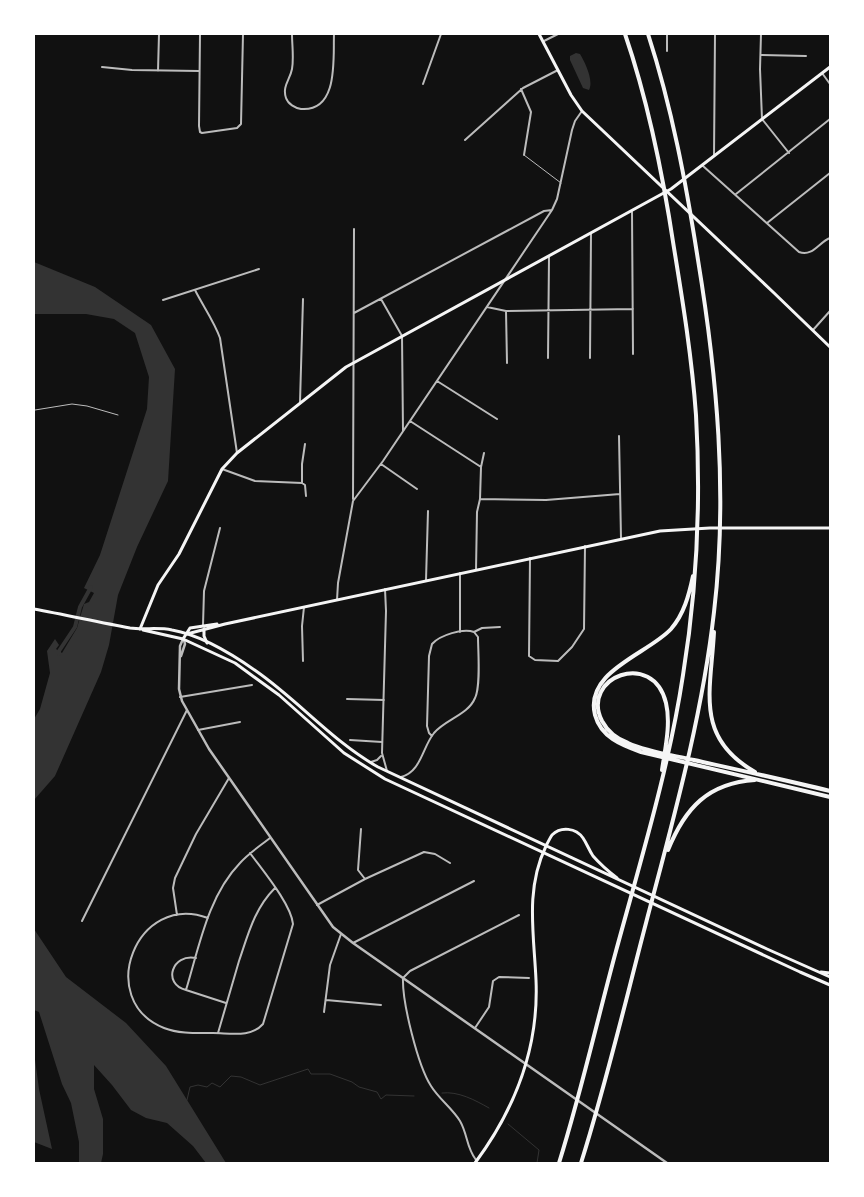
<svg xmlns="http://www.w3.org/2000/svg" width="864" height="1197" font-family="'Asap Condensed',sans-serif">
	<rect width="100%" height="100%" fill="#111"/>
	<!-- water -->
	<path fill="#333" d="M576,53l4,1c5,8 14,27 9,36l-6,-2 -13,-28v-4z
		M34,262l61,25 56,38 24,44 -7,112 -31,66 -19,48 -9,50 -8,27 -46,104 -21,24v-81l6,-10 10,-36 -3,-22 8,-12 4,6 -3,4 6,4 15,-25 7,-24 5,-2 5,-9 -10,-5 16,-33 47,-146 2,-32 -14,-44 -21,-14 -28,-5h-52z
		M34,929l32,48 60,46 40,43 60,97h-20l-13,-17 -26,-23 -21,-5 -15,-8 -19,-25 -18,-20v24l9,30v35l-2,9h-22v-21l-8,-39 -9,-19 -23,-72 -5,-2z
		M34,1052l5,37 13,60 -18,-7z"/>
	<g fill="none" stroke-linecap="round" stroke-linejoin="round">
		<!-- stream -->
		<path stroke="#333" stroke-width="1" d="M442,1093c16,-2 33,7 47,15
			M187,1100l3,-13 8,-2 9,2 5,-4 8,4 11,-11 10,1 19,8 48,-16 3,5h19l22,8 7,5 18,5 4,7 5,-4 28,1
			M508,1124l31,26 -2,13"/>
		<!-- canal -->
		<path stroke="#333" stroke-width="4" d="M59,654v-3l16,-24 5,-20 11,-20"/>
		<!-- service -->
		<path stroke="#bcbcbc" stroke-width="1" d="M524,155l37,28
			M35,410l37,-6 15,2 31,9"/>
		<!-- minor -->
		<path stroke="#bcbcbc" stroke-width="2" d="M200,34l-1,92 1,6 2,1 35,-5 4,-4 2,-90
			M292,34c0,11 2,24 0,35 -2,11 -10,17 -6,29 2,6 9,10 15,11 38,3 32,-51 33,-75
			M761,34l-1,35 2,50 27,34
			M544,41l14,-7
			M667,51v-17
			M761,55l45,1
			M102,67l30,3 67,1
			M158,71l1,-37
			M822,73l8,11
			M423,84l18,-50
			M521,89l10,23 -7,43
			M465,140l58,-52 35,-18
			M714,156l1,-122
			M703,166l96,86c14,5 20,-10 31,-14
			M736,194l94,-75
			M632,212l1,142
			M767,223l63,-50
			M195,290c8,16 19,31 25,48l17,115
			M381,299l21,37 1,95
			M163,300l96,-31
			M487,307l19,4 127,-2
			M506,311l1,52
			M354,313l190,-102 8,-1
			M813,330l17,-19
			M548,358l1,-101
			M590,358l1,-124
			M437,381l60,38
			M300,402l3,-103
			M34,407v17
			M410,421l71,46
			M619,436l2,102
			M305,444l-3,20v19l3,2 1,11
			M381,464l36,25
			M222,469l33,12 47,2
			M353,499l1,-270
			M480,499l66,1 74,-6
			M530,558l-1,98 6,4 23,1 14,-14 12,-18 1,-83
			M476,570l1,-58 3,-13 1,-32 3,-14
			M426,580l2,-69
			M385,589l1,22 -4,142 5,18
			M337,600l1,-17 15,-82 30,-40 169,-251 5,-11 15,-69 3,-9 7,-10
			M203,625l1,-34 16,-63
			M460,632v-59
			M303,661l-1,-35 2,-19
			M180,697l72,-12
			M347,699l37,1
			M198,730l42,-8
			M432,736l-3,-3 -2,-7 2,-70 3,-12c8,-9 31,-16 42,-12l8,-4 18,-1
			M350,740l32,2
			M371,762l6,-2 4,-4
			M401,777c20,-5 21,-29 33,-44 12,-14 34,-18 41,-35 6,-12 3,-47 3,-61l-4,-5
			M361,829l-3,41 7,9
			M317,905l48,-26 59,-27 11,2 15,9
			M177,915l-4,-27 2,-10 21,-44 33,-56
			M208,918c-71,-27 -114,82 -44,110 15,6 33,5 49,5 17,0 38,5 50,-9l30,-100c-2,-20 -30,-53 -43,-71
			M82,921l105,-211
			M353,943l121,-62
			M186,990c-24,-6 -14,-37 10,-32
			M326,1000l55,5
			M226,1003l-40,-13c13,-43 22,-94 54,-127 9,-10 20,-17 30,-25
			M324,1012l6,-47 11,-31
			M475,1028l14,-21 4,-26 6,-4 30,1
			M218,1033c7,-24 14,-48 21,-72 9,-26 15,-52 36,-73
			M476,1160c-10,-13 -8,-25 -16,-39 -8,-13 -21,-22 -29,-35 -13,-20 -29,-84 -28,-108l7,-7 109,-56"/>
		<!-- tertiary -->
		<path stroke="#bcbcbc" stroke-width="2.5" d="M183,639l-3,7 -1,43 3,12 27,48 124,178 20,16 314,220
			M181,656l4,-12 -1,-4"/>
		<!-- secondary -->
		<path stroke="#f5f5f5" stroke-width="3" d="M539,34l32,61 11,16 191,181 57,55
			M140,629l18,-44 21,-31 43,-85 15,-16 109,-86 325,-178 159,-122
			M204,629v7l3,7
			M187,634l38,-10 435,-93 50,-3h120
			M183,639l7,-11 27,-4
			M475,1163c40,-54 64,-115 61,-183 -2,-46 -11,-90 10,-134"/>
		<!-- primary -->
		<path stroke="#f5f5f5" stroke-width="3" d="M34,609c32,6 64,13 96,19 14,2 28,-1 42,2 29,5 60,24 84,41 43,30 76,70 122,96l389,182 63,28
			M143,630l40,9 52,24 44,32 65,58 41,26 415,193 30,13
			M546,846c2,-4 4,-8 6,-11 9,-9 24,-7 31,3 4,6 6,12 10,18 7,8 15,15 24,22
			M821,972l9,1"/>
		<!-- motorway -->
		<path stroke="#f5f5f5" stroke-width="4" d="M693,576c-4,19 -9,38 -22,53 -23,25 -87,42 -76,86 6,22 26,30 46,37l189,45
			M714,632c-3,59 -20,105 41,140
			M662,770c3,-21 9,-46 4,-67 -13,-54 -86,-26 -64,18 6,11 15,18 26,22 20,9 44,12 66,17 45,10 91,20 136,31
			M668,850c17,-42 40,-67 87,-70
			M559,1163c22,-70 38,-142 57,-212 25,-92 53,-183 67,-276 14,-86 18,-173 13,-260 -4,-56 -13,-112 -22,-167 -11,-73 -25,-144 -49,-214
			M581,1163c25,-79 44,-160 65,-240 27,-103 56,-205 68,-311 14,-118 3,-236 -16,-352 -12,-77 -26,-152 -50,-226"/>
	</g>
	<!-- border -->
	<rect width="864" height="1197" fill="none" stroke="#ffffff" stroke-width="70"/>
</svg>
